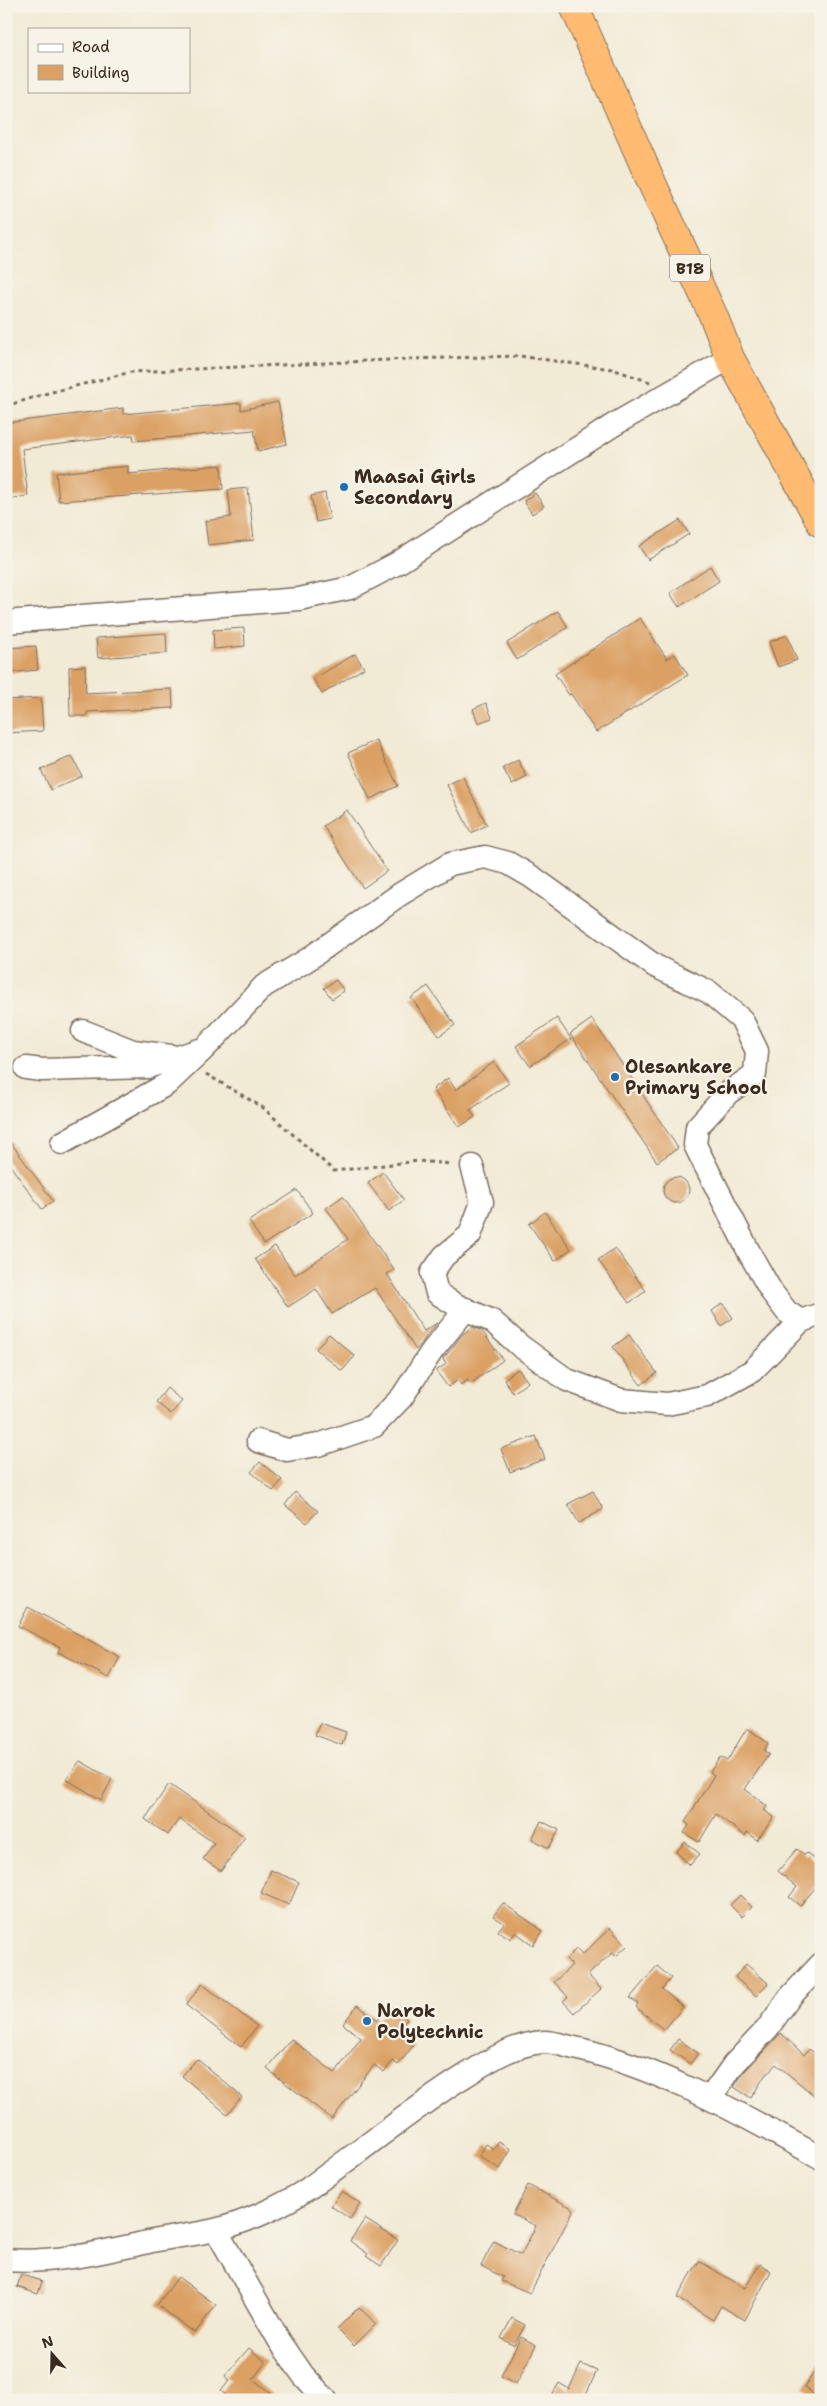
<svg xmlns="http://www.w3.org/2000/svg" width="827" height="2406" font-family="'Shantell Sans',sans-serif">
	<rect width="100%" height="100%" fill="#f7f3e8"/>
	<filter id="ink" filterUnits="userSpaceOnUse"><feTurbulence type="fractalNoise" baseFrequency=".02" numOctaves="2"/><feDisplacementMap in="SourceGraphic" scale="10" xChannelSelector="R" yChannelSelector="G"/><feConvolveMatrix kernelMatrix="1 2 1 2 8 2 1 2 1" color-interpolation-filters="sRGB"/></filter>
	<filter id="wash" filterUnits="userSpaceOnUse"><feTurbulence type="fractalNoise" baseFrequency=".0096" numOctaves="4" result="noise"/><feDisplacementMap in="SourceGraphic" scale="20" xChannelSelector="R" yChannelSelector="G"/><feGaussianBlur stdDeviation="1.12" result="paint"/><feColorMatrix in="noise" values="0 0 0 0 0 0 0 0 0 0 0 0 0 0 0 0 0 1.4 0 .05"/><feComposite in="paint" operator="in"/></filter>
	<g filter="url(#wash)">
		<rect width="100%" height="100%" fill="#f1ead5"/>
		<g id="blocks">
			<!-- building -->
			<path fill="#dba064" d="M278,402l9,42 -29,7 -4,-21 -120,11 -1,-6 -111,14 6,47 -22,3v-76l117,-15v6l118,-11v7z
				M221,465l2,24 -164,12 -3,-28 72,-7v8z
				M248,488l6,52 -46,5 -3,-24 26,-4 -3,-27z
				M325,493l5,26 -14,3 -5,-26z
				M535,493l9,13 -12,8 -8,-13z
				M680,520l9,14 -41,26 -9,-14z
				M710,566l9,15 -40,26 -9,-14z
				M558,611l10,16 -51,33 -10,-17z
				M640,618l27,41 8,-5 13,21 -92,57 -25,-38 -2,1 -14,-21z
				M244,628l1,18 -31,3 -1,-19z
				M166,633l1,20 -69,5 -2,-20z
				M787,635l10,25 -19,7 -9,-25z
				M36,646l2,24 -32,3v-25z
				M355,654l9,14 -42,26 -9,-15z
				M85,666l1,27 86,-4 1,19 -86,4v4h-17l-1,-49z
				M41,698l2,33 -37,2v-33z
				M486,703l6,15 -14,5 -5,-14z
				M376,740l22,46 -28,13 -22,-46z
				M72,756l10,20 -31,14 -10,-20z
				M518,760l9,17 -15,8 -9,-17z
				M463,777l24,48 -16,8 -24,-48z
				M347,810l40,61 -24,17 -40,-62z
				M336,980l8,11 -12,8 -8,-11z
				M428,986l27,39 -16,11 -28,-38z
				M557,1018l14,21 -41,27 -14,-20z
				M592,1019l86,129 -21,14 -87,-128z
				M494,1062l15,21 -39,27 5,7 -16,10 -26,-38 15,-11 8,12z
				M6,1136l47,65 -11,8 -36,-49z
				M383,1172l21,28 -15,11 -21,-28z
				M663 1190a13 13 0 1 1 26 0a13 13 0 1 1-26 0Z
				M297,1190l16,23 -49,31 -15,-23z
				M343,1196l51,74 -7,4 37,57 13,-8 -21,27 -41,-62 -43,26 -16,-25 -28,18 -33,-48 20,-13 20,29 53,-36 -22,-31z
				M545,1212l26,37 -16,12 -26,-37z
				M615,1248l31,43 -17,12 -31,-43z
				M723,1303l10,15 -12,8 -9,-15z
				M473,1327l9,4 21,29 -33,24 -2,-4 -7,5 -3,-5 -10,7 -12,-16 10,-7 -3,-5 20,-25z
				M329,1334l26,22 -13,15 -26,-22z
				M629,1335l28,38 -16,12 -28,-38z
				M518,1369l10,13 -15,11 -9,-14z
				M167,1388l15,13 -11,13 -15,-12z
				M536,1436l9,23 -35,13 -9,-23z
				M260,1462l22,18 -9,11 -22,-19z
				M593,1491l10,18 -24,14 -11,-19z
				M295,1492l23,19 -11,12 -22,-18z
				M28,1607l92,50 -11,21 -51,-26 2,-5 -42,-21z
				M320,1723l26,9 -4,13 -27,-10z
				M747,1728l21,15 -4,8 5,3 -24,35 22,17 -3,4 10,7 -17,23 -10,-8 -2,4 -29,-22 -17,28 -15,-9 5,-8 -4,-3 29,-47 -4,-3 10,-15 7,4z
				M80,1761l32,18 -11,21 -35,-21z
				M169,1784l76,53 -24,34 -18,-12 11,-16 -35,-24 -11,16 -23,-16z
				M541,1821l18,9 -10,18 -17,-9z
				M685,1842l15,12 -10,11 -14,-13z
				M797,1849l8,6 2,-2 14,12v16l-21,25 -11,-9 8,-10 -19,-16z
				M271,1870l28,12 -10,23 -28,-12z
				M740,1895l12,12 -10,10 -12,-12z
				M503,1903l40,28 -10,14 -18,-13 -4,7 -13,-8 6,-8 -11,-7z
				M610,1928l17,18 -11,10 -4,-3 -24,22 13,14 -27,24 -11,-12 5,-4 -14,-15 18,-17 -6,-6 10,-10 6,6z
				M746,1964l22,19 -12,13 -21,-19z
				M657,1966l14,12 -9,11 21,18 -19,23 -28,-23 2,-3 -8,-6z
				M202,1984l55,42 -16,21 -55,-42z
				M357,2005l21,15 11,-15 18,14 -11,14 17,13 -15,19 -5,-4 -9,11 -10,-7 -42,54 -65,-50 24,-30 44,34 26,-35 -18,-14z
				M781,2033l23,22 5,-6 12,9v43l-45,-37 -12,13 -13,21 -17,-11 10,-15z
				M678,2039l20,14 -8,11 -20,-14z
				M197,2059l45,38 -15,17 -45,-38z
				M499,2142l12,7 -11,20 -21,-13 7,-12 8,5z
				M528,2185l46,24 -44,84 -29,-12 2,-4 -22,-11 13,-25 27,14 15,-29 -23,-12z
				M342,2191l18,12 -10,16 -19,-13z
				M365,2219l33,21 -17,26 -15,-10 2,-2 -18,-13z
				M699,2261l46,27 15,-24 11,7 -26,49 -24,-14 -8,14 -36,-22z
				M21,2275l21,6 -4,13 -21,-7z
				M178,2277l38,28 -21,28 -38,-28z
				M359,2307l17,17 -22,22 -17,-17z
				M512,2318l13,7 -11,21 -13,-8z
				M521,2337l15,8 -20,39 -15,-8z
				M249,2348l17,14 -13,17 26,21h-47l-11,-9 9,-11 -5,-4z
				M821,2361v38l-17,-11z
				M581,2364l16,7 -13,27 3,2h-38l10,-17 10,6z"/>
		</g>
	</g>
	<g filter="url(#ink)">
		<use href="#blocks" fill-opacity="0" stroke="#7b6d5e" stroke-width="1"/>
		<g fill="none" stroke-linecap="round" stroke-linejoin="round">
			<defs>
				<path id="minor" d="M6,622l293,-23 51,-11 46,-24 219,-140 115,-66
					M83,1031l50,20 38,5
					M26,1068l16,2 106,-3 51,-17
					M62,1143l105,-59 38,-36 59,-62 43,-26 92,-65 51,-31 35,-7 23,6 24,14 123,89 54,26 33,28 15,31 -2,23 -27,19 -31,34 -2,18 55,109 21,37 16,21 14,9 20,-7
					M472,1166l10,36 -12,33 -26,21 -12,17 5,20 19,12 36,16 27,24 48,35 54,20 46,4 40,-8 45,-25 49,-50
					M258,1441l29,9 31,-5 56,-19 28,-29 30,-46 34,-42
					M710,2098l24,-34 33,-35 23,-32 31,-33
					M216,2230l63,110 24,35 23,25
					M6,2260c48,4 96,-8 142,-18 22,-5 45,-7 67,-12 30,-7 69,-25 94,-42 49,-35 96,-73 146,-106 28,-17 55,-38 89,-40 12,0 24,5 35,7 87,21 165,67 242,109"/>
				<path id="highway" d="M574,6l77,175 62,134 17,43 91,165"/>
			</defs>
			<!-- minor casing -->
			<use href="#minor" stroke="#7b6d5e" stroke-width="25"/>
			<!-- highway casing -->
			<use href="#highway" stroke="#7b6d5e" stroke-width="30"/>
			<!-- path -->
			<path stroke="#7b6d5e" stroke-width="3" stroke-dasharray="4 4" stroke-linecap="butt" d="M6,406l42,-13 83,-21 279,-13 109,-3 93,13 38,13
				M206,1074l56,33 72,64 84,-10 34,3"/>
			<!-- minor -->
			<use href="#minor" stroke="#fff" stroke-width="22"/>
			<!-- highway -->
			<use href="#highway" stroke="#ffbb71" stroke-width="28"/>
		</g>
	</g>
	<!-- markers -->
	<g fill="#1f6fb2" stroke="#f7f3e8" stroke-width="2">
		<circle cx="344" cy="487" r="5"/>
		<circle cx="615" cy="1077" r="5"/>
		<circle cx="367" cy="2021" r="5"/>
	</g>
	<g text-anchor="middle" stroke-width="4.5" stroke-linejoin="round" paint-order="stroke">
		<!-- shield labels -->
		<rect fill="#f7f3e8" stroke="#73665b" stroke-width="1" x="670" y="254.5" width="40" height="27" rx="4"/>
		<g font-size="16" font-weight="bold" fill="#3b2a1e">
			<text x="690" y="274">B18</text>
		</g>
		<!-- poi labels -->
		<g font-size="18" font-weight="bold" fill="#3b2a1e" stroke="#f7f3e8" text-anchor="start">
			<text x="354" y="483">Maasai Girls<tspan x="354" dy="21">Secondary</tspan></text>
			<text x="625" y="1073">Olesankare<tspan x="625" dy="21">Primary School</tspan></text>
			<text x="377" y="2017">Narok<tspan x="377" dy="21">Polytechnic</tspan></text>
		</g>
	</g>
	<!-- margin -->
	<rect width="827" height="2406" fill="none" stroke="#f7f3e8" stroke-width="25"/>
	<!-- legend -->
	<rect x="28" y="28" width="162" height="65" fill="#f7f3e8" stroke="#aca397"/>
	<rect x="38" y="44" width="25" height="8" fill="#ffffff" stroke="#aca397"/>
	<text x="72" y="52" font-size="15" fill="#3b2a1e">Road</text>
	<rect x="38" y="65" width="25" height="15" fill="#dba064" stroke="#aca397"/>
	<text x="72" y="78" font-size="15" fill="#3b2a1e">Building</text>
	<!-- north arrow -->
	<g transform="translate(52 2354) rotate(340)" stroke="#f7f3e8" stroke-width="4" paint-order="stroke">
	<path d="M0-4L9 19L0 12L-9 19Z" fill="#3b2a1e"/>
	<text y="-8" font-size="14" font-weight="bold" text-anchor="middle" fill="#3b2a1e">N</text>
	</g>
</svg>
